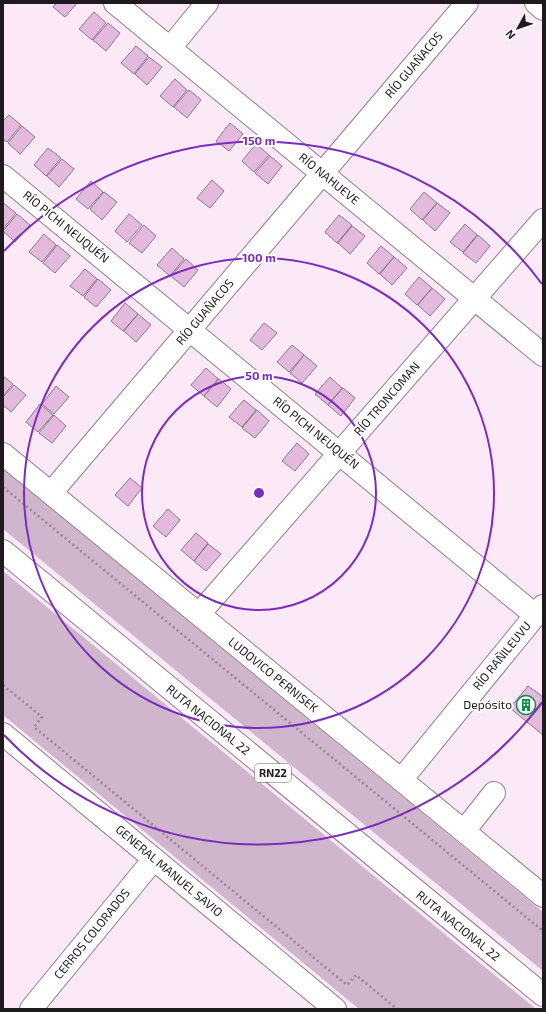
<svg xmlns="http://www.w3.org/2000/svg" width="546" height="1012" font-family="'Exo 2',sans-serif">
	<rect width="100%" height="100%" fill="#fbe9f8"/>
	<!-- green -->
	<path fill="#d0b6cc" d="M3,469l540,443v59l-540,-442z
		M3,571l533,438h-177l-356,-294z"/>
	<!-- building -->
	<path fill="#e3badd" stroke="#897986" d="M57,3h20l-12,14 -12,-10z
		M94,12l12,11 -14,17 -13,-11z
		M108,23l12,10 -14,18 -13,-11z
		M136,46l12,10 -14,18 -13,-11z
		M149,57l13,10 -15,18 -12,-11z
		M175,79l12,11 -14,17 -13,-11z
		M189,90l12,10 -14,18 -13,-11z
		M9,115l12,10 -14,17 -4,-3v-18z
		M230,123l13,11 -14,17 -13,-10z
		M22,126l13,11 -15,17 -12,-11z
		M256,144l13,11 -15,17 -12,-11z
		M48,148l13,10 -15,18 -12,-11z
		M270,156l12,10 -14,18 -13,-11z
		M62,159l12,10 -15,18 -12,-11z
		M212,180l12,11 -14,17 -13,-10z
		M91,181l12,11 -15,17 -12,-10z
		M104,192l13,10 -15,18 -12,-11z
		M424,192l13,11 -15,17 -12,-11z
		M3,203l13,10 -13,16z
		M437,203l13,10 -15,18 -12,-11z
		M17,214l13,11 -15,17 -12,-11z
		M129,214l13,11 -15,17 -12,-11z
		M339,215l13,10 -15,18 -12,-11z
		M465,224l12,11 -14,17 -13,-10z
		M144,225l12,11 -14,17 -13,-10z
		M352,226l13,10 -15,18 -12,-11z
		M44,234l12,11 -14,17 -13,-10z
		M478,235l12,11 -14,17 -13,-10z
		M57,245l13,11 -15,17 -12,-10z
		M381,246l13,11 -15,17 -12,-11z
		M172,248l12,11 -14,17 -13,-11z
		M394,257l13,11 -15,17 -12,-11z
		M186,259l12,11 -14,17 -13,-11z
		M85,269l12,10 -14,17 -13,-10z
		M419,277l13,11 -15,17 -12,-11z
		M98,279l13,11 -15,17 -12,-10z
		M432,288l13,11 -15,17 -12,-11z
		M125,303l13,11 -15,17 -12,-10z
		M138,314l13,11 -15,17 -12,-11z
		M264,323l13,10 -15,17 -12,-10z
		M292,345l12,10 -15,17 -12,-10z
		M304,355l13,11 -15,17 -12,-10z
		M206,368l12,11 -14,17 -13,-11z
		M3,376l10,8 -10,12z
		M330,377l12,11 -14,17 -13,-11z
		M219,379l12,10 -14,18 -13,-11z
		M14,385l12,10 -15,17 -8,-7v-8z
		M56,386l13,11 -15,17 -12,-10z
		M343,388l12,10 -14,18 -13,-11z
		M244,400l12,10 -14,17 -13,-10z
		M40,404l13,11 -15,17 -12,-10z
		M257,410l12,11 -14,17 -13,-10z
		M54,415l12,11 -14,17 -13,-10z
		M297,443l12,11 -14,17 -13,-10z
		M130,478l12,10 -14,18 -13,-11z
		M168,509l12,11 -14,17 -13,-11z
		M196,533l12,10 -14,18 -13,-11z
		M208,544l13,10 -15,17 -12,-10z
		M528,686l15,11v6l-16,19 -17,-14z
		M543,703v32l-16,-13z"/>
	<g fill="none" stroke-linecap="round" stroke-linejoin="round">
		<defs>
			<path id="minor" d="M115,3l428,352
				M536,3l7,6
				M170,48l37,-45
				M3,176l532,439
				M3,454l540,442
				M51,493l416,-490
				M199,614l344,-394
				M401,780l142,-174
				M464,831l30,-38
				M31,1009l123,-150"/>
			<path id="major" d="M3,734l332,275"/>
			<path id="highway" d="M3,551l540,444"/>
		</defs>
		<!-- minor casing -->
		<use href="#minor" stroke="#8f7f8c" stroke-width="24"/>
		<!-- major casing -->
		<use href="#major" stroke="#8f7f8c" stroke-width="24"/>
		<!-- highway casing -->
		<use href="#highway" stroke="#8f7f8c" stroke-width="24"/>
		<!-- path -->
		<path stroke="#938791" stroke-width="2.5" stroke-dasharray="2 3" stroke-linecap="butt" d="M3,487l540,444
			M3,685l39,32 -8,10 313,258 9,-10 41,34"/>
		<!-- minor -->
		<use href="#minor" stroke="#fff" stroke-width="22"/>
		<!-- major -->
		<use href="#major" stroke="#fff" stroke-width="22"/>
		<!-- highway -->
		<use href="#highway" stroke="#fff" stroke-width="22"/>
	</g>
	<!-- distance rings -->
	<g fill="none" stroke="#7b2cbf" stroke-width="2">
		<circle cx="259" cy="493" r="117"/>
		<circle cx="259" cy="493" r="235"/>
		<path d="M542 702A352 352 0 0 1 4 735M4 251A352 352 0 0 1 542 284"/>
	</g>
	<!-- icons -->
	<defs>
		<symbol id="building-ring" viewBox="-11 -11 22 22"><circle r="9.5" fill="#fff" stroke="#108a45" stroke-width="1.5"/><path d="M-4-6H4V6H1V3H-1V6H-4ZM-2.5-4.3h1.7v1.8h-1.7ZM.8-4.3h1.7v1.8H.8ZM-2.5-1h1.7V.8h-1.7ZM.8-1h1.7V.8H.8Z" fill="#108a45"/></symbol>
	</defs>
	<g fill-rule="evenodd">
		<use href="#building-ring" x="515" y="694" width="22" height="22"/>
	</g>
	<g text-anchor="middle" stroke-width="4" stroke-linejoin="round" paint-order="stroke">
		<!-- shield labels -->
		<rect fill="#fff" stroke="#635e62" stroke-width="1" x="255" y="764" width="36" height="18" rx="3"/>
		<g font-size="11" font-weight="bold" fill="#20191f">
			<text x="273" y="777">RN22</text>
		</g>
		<!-- street labels -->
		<g font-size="12" fill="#20191f" stroke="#fff">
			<text transform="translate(414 65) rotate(-50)" y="4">RÍO GUAÑACOS</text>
			<text transform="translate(329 179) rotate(39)" y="4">RÍO NAHUEVE</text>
			<text transform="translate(66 227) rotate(39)" y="4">RÍO PICHI NEUQUÉN</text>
			<text transform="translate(205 312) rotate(-50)" y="4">RÍO GUAÑACOS</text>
			<text transform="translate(387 399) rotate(-49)" y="4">RÍO TRONCOMAN</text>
			<text transform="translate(316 433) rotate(39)" y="4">RÍO PICHI NEUQUÉN</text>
			<text transform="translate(502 656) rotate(-51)" y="4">RÍO RAÑILEUVU</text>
			<text transform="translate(273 675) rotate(39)" y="4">LUDOVICO PERNISEK</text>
			<text transform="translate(208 720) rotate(39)" y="4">RUTA NACIONAL 22</text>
			<text transform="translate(169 871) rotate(40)" y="4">GENERAL MANUEL SAVIO</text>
			<text transform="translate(458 926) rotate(39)" y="4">RUTA NACIONAL 22</text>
			<text transform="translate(92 934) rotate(-51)" y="4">CERROS COLORADOS</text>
		</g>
		<!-- poi labels -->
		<g font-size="12" fill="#20191f" stroke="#fff" text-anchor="end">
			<text x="512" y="709">Depósito</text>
		</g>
	</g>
	<circle cx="259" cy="493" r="6" fill="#7b2cbf" stroke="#fff" stroke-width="2"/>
	<g font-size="12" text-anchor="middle" font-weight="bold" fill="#7b2cbf" stroke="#fff" stroke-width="4" stroke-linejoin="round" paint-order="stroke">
		<text x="259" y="145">150 m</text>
		<text x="259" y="262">100 m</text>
		<text x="259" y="380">50 m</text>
	</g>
	<!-- border -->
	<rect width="546" height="1012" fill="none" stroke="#20191f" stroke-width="8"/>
	<!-- north arrow -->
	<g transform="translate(518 28) rotate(230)" stroke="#ffffff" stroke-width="3" paint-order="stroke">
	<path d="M0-3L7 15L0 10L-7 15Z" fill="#20191f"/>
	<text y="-6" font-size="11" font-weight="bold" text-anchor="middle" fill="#20191f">N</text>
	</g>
</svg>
